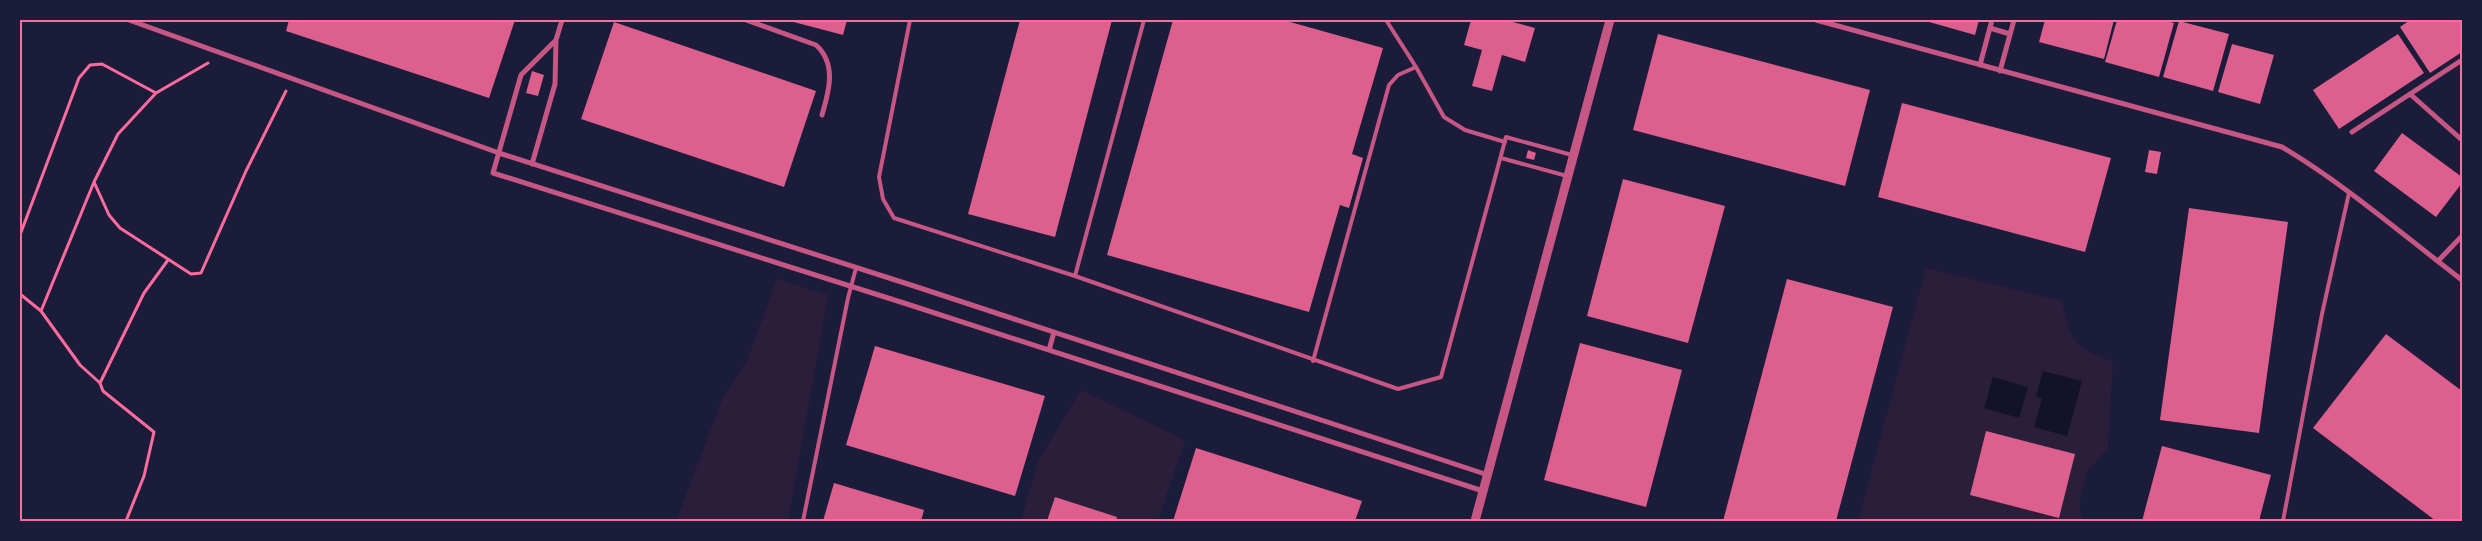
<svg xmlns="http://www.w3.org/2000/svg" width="2482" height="541" font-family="'DM Sans',sans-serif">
	<rect width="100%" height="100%" fill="#1b1b3a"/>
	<!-- green -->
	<path fill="#2a1e3b" d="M1926,268l136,33c10,43 10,45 51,61l-5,86 -21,24 -8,31 3,18h-224z
		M777,279l51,16 -40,226h-112l46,-121 25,-39z
		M1081,390l104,50 -27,81h-137l18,-62z"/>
	<!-- water -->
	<path fill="#12122b" d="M2043,371l39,10 -15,55 -33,-9 8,-29 -6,-2z
		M1993,377l35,10 -9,31 -35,-10z"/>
	<!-- building -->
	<path fill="#dd5f8e" d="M289,20h226l-26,78 -203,-67z
		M786,20h61l-4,15z
		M1020,20h92l-57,217 -87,-23z
		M1173,20h110l100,28 -31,106 11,4 -14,50 -9,-3 -31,107 -202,-57z
		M1471,20h42v2l22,6 -10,34 -23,-7 -10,36 -20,-5 10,-36 -18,-5z
		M1922,20h57l-4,15z
		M2045,20h69l-10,39 -65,-17z
		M2117,20h46l11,3 -15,54 -54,-15z
		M2410,20h52v32l-32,21 -30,-46z
		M2179,21l50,13 -16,57 -50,-14z
		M614,22l202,69 -32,96 -203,-68z
		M1658,34l212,56 -25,96 -212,-56z
		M2398,34l26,39 -85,56 -26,-39z
		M2232,44l42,11 -14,49 -42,-12z
		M532,71l12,4 -6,21 -12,-3z
		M1902,103l209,55 -26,94 -207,-55z
		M2402,133l60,44v6l-26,34 -62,-46z
		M1528,150l8,3 -2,7 -8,-2z
		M2149,150l12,2 -4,22 -12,-2z
		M1623,179l102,27 -37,137 -101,-27z
		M2189,208l99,14 -29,211 -99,-13z
		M1787,279l106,28 -57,214h-113z
		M2386,334l76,57v130h-26l-123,-93z
		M1580,343l102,27 -36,137 -102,-27z
		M875,346l170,50 -30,100 -169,-51z
		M1986,431l89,23 -16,64 -89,-23z
		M2162,446l109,29 -12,46h-117z
		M1196,448l166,53 -7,20h-182z
		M834,483l90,27 -3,11h-98z
		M1055,497l62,20 -1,4h-69z"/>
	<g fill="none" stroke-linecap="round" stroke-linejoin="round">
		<!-- path -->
		<path stroke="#ff6b9d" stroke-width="3" d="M94,182l15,33 11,13 71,46 10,-1 45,-102 40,-80
			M20,235l59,-157 11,-13 12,-1 54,29
			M20,294l21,17 39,54 20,18 44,-90 24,-33
			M41,311l53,-129 24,-48 38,-41 52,-30
			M100,383l3,8 51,41 -10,44 -18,45"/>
		<!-- service -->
		<path stroke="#c65784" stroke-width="4" d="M910,20l-31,157 4,22 11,19 181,58 323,113 43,-12 65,-240 66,18
			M1386,20l30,47 28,50 21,13 40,12
			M1501,158l66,18
			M1075,276l69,-256
			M1313,361l76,-276 9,-10 18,-8
			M803,521l45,-223 8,-30
			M2283,521l39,-207 27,-121"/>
		<!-- minor -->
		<path stroke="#c65784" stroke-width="5" d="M129,20l370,133 415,133 574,189
			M746,20l70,25c21,19 13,46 6,70
			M1816,20l466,127c64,38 121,88 180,133
			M1990,28l20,6
			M556,40l-35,35 -28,98 414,131 576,187
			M1980,65l12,-45
			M2000,71l14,-51
			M2410,94l52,46
			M2352,132l110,-72
			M532,164l23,-80 1,-44 6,-20
			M2438,261l24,-25
			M1049,350l5,-18"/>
		<!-- tertiary -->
		<path stroke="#c65784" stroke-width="9" d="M1475,521l135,-501"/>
	</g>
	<!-- border -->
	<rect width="2482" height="541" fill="none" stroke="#1b1b3a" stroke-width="42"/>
	<rect x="21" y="21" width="2440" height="499" fill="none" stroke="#ff6b9d" stroke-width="2"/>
</svg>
